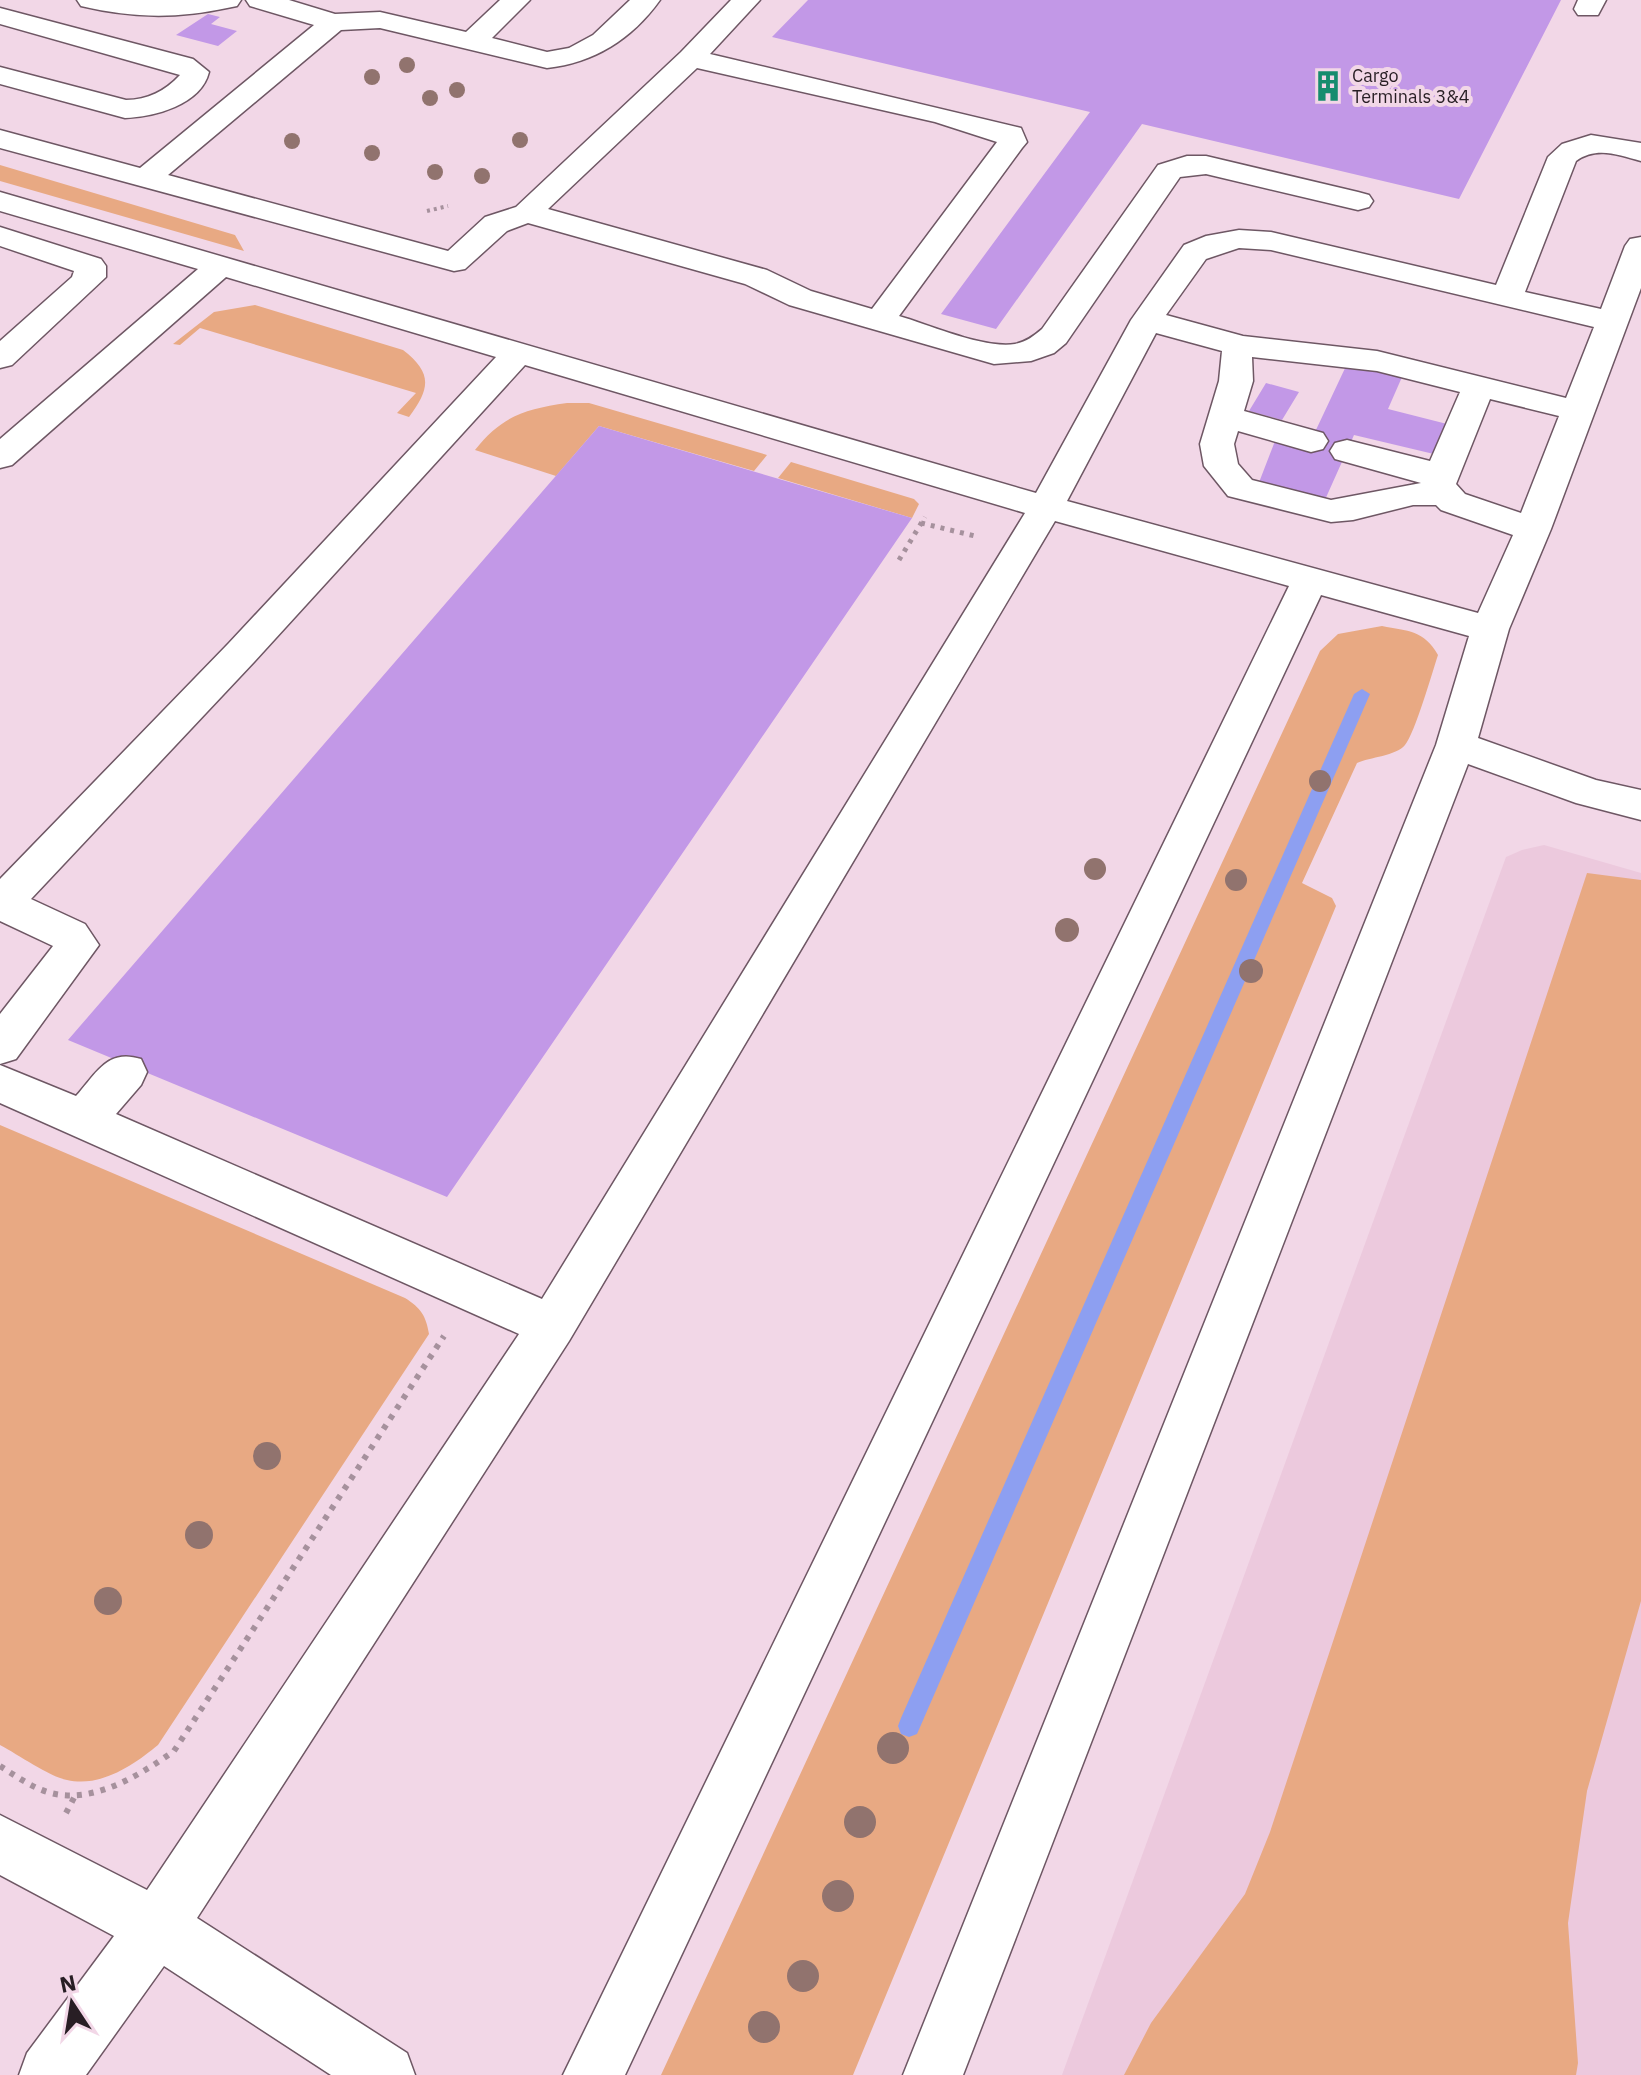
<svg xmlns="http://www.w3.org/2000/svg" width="1641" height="2075" font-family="'IBM Plex Sans',sans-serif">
	<rect width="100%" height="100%" fill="#f2d7e7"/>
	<!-- built -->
	<path fill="#ecc9dd" d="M1544,845l97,28v1202h-579l444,-1218 16,-7z"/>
	<!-- green -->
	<path fill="#e8a983" d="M0,165l235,70 9,16 -244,-70z
		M255,305l148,45c30,23 27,39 6,67l-12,-4 19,-20 -216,-65 -20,17 -7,-1 41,-32z
		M567,403h22l178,52 -13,16 -155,-45 -43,50 -81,-26c27,-34 50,-41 92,-47z
		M791,462l123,37 5,5 -7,14 -134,-40z
		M1382,626c26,5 42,4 56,29 -6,18 -23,78 -33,90 -9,11 -35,12 -48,18l-55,120 30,15 4,8 -483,1169h-192l659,-1424 18,-17z
		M1587,873l54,7v721l-54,190 -19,132 10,140 -2,12h-452l27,-52 94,-129 25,-62z
		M0,1125l405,173c16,10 21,18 24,36l-271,411c-23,19 -57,43 -91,35 -19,-4 -48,-25 -67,-35z"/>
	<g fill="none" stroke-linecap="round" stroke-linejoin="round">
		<!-- stream -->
		<path fill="#8d9ff1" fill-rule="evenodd" d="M1362,689l8,5 -453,1040 -8,3 -8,-3 -3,-8 3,-8 453,-1024z"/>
	</g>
	<!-- building -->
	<path fill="#c298e7" d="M808,0h753l-102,199 -317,-75 -146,205 -55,-15 149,-202 -318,-75z
		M208,14l12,3 -9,7 26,7 -19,15 -42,-11z
		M1347,364l55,13 -14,32 63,16 -13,30 -84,-20 -30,67 -66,-17 17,-44 32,8z
		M1266,383l33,9 -17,28 -33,-9z
		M599,426l313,92 -465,679 -379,-157z"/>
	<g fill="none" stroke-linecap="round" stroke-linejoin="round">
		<defs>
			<path id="minor" d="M77,0h164l-4,6 -10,2c-51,11 -95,10 -146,-2z
				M246,0h43l46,14 45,-2 86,20 34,-32h30l-38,38 55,14 22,-4 24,-13 37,-35h30c-28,39 -66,63 -113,68l-167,-40 -39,2 -173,145 280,76 37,-34 31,-10 165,-155 50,-52h29l-50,54 311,74 6,14 -5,6 -123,168c31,9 85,33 116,28 11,-2 19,-8 27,-15l116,-164 29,-9h19l152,36 11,3 4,6 -4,6 -11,3 -152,-36 -26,3 -114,166 -12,10 -23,8 -37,3 -205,-59 -44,-21 -217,-61 -21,8 -42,38 -11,2 -454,-123v-18l140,38 174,-143 -64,-19zM697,68l238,54 62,20 -125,167 -61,-18 -44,-21 -219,-61z
				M1578,0h28l-8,15h-20l-4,-6z
				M0,8l193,51 16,13c-8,33 -55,45 -84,46l-125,-34v-17l126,33c22,0 39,-9 54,-25l-180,-51z
				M1591,135l50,8v18c-23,-6 -44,-15 -65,0l-51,131 76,17 24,-63 5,-7 11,-2v51l-90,241 -42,100 -31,109 118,42 45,10v30l-65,-17 -108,-39 -505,1311h-60l533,-1330 33,-109 -148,-41 -696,1480h-62l726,-1489 -234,-65 -486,820 -372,577 210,135 8,22h-84l-167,-109 -78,109h-67l8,-22 87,-117 -114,-61v-60l147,75 372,-556 -519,-231v-38l76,31c20,-22 31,-48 65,-37l6,13 -6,13 -25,29 426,185 483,-786 -500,-148 -271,297 -223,237 54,25 14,21 -83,114 -16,5v-50l53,-68 -53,-25v-42l228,-235 268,-287 -270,-80 -214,188 -12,3v-29l198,-170 -198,-58v-19l1036,301 95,-173 53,-75 22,-9 33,-6 32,2 225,53 52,-128 14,-13zM1239,248l32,2 323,77 -28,71 -189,-47 -134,-15 -77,-21 40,-56zM1156,333l66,18 -3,30 -19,63 4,22 24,30 103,26 22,-2 60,-15h23l5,5 72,25 -35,78 -411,-112zM1252,357l125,14 83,21 -30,69 -83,-21 -12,3 -5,8 5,8 86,24 -90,17 -79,-20 -14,-16 -4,-20 4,-13 73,21 12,-3 5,-8 -5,-8 -79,-22 9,-30zM1490,399l69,17 -38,97 -56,-19 -9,-10z
				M0,227l101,32 5,7v11l-94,88 -12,3v-27l72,-64 2,-6 -74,-25z"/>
		</defs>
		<!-- minor casing -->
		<use href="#minor" stroke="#6e5764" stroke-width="3"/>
		<!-- path-far2 -->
		<path stroke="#a6919d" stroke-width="4" stroke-dasharray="3 4" stroke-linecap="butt" d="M427,211l21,-5"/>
		<!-- path-far1 -->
		<path stroke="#a6919d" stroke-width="5" stroke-dasharray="4 6" stroke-linecap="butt" d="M921,523l54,13
			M899,560l26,-43"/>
		<!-- path -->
		<path stroke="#a6919d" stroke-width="6" stroke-dasharray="5 7" stroke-linecap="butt" d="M0,1766c16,10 32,22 51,27 43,11 89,-18 123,-42l270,-415
			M66,1813l10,-19"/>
		<!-- minor -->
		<use href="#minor" fill="#fff" fill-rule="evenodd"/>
	</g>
	<!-- trees -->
	<g fill="#91736e">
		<circle cx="407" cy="65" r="8"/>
		<circle cx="372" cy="77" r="8"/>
		<circle cx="457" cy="90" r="8"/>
		<circle cx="430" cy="98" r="8"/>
		<circle cx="520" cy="140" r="8"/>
		<circle cx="292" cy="141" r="8"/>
		<circle cx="372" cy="153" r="8"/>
		<circle cx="435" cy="172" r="8"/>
		<circle cx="482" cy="176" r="8"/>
		<circle cx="1320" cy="781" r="11"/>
		<circle cx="1095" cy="869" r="11"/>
		<circle cx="1236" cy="880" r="11"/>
		<circle cx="1067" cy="930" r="12"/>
		<circle cx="1251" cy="971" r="12"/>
		<circle cx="267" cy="1456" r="14"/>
		<circle cx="199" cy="1535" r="14"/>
		<circle cx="108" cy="1601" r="14"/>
		<circle cx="893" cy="1748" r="16"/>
		<circle cx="860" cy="1822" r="16"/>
		<circle cx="838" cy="1896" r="16"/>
		<circle cx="803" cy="1976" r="16"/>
		<circle cx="764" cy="2027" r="16"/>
	</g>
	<!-- icons -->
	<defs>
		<symbol id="building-bare" viewBox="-9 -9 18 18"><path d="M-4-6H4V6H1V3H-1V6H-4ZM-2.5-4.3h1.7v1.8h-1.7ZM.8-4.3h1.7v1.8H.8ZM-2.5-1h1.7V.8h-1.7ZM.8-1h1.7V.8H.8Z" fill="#168c6e" stroke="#f2d7e7" stroke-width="2.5" paint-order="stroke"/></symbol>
	</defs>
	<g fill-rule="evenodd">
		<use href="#building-bare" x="1306" y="64" width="44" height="44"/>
	</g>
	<g text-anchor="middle" stroke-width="8" stroke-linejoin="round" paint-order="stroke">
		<!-- far-poi labels -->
		<g font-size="18" fill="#281e24" stroke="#f2d7e7" text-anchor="start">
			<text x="1352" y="82">Cargo<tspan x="1352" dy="21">Terminals 3&amp;4</tspan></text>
		</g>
	</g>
	<!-- north arrow -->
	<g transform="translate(72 2003) rotate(348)" stroke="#f2d7e7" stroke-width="6" paint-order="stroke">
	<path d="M0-6L14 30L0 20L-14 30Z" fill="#281e24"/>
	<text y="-12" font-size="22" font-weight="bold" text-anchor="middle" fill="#281e24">N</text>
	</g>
</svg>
